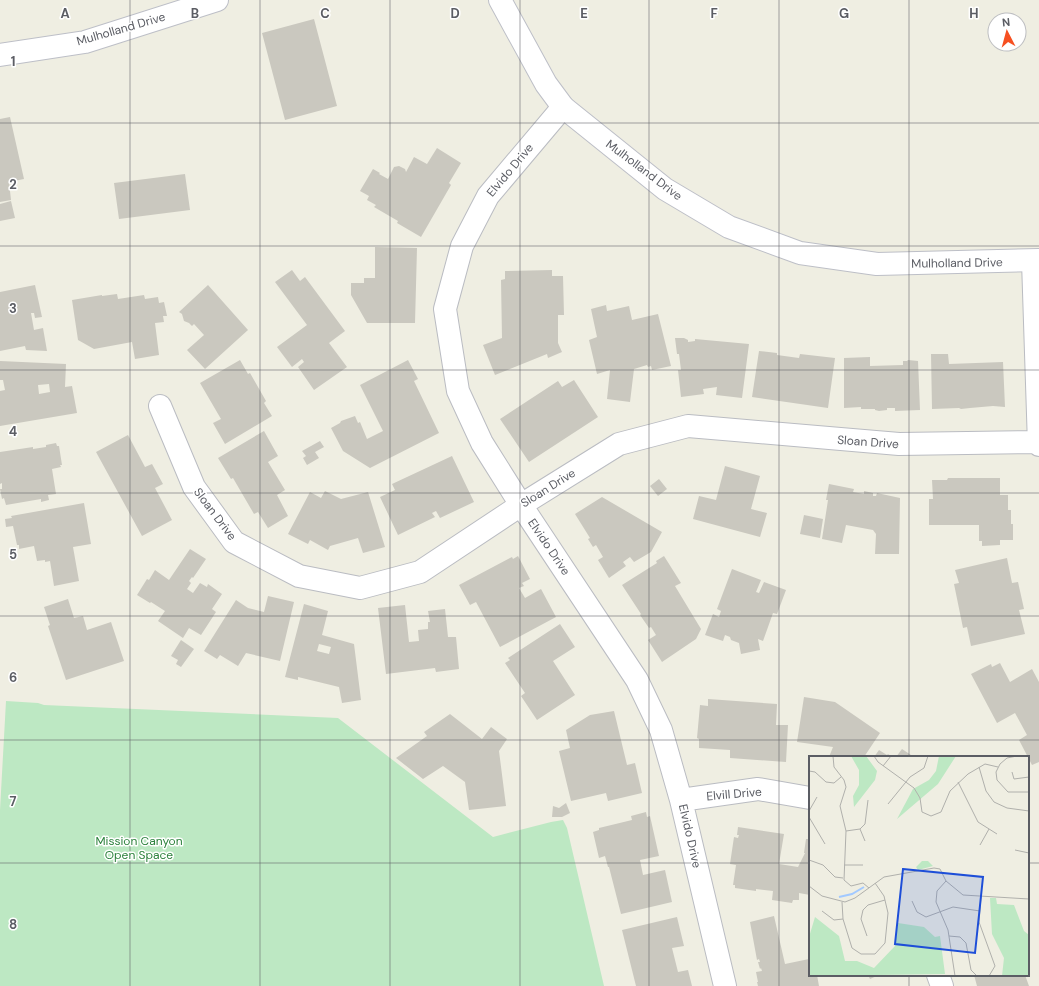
<svg xmlns="http://www.w3.org/2000/svg" width="1039" height="986" font-family="'DM Sans',sans-serif">
	<rect width="100%" height="100%" fill="#efeee2"/>
	<!-- green -->
	<path fill="#bde8c3" d="M6,701l32,2 6,2 294,13 155,119 58,-15 12,-2 4,8 37,158h-604v-176z"/>
	<!-- building -->
	<path fill="#cac8bf" fill-rule="evenodd" d="M314,19l23,87 -52,14 -23,-87z
		M10,117l14,62 -15,3 2,18 -11,2v-83z
		M437,148l24,15 -12,20 2,2 -30,52 -24,-14 1,-2 -24,-14 2,-2 -9,-5 2,-4 -9,-5 13,-22 7,4 -1,1 9,5 6,-12 5,-1 6,3 1,3 8,-15 13,7z
		M185,174l5,36 -71,9 -5,-36z
		M11,201l4,17 -15,3v-17z
		M375,247l42,1 -2,75h-48l-16,-28v-12h13v-5h11z
		M292,270l8,11 5,-4 40,54 -16,12 18,24 -33,23 -16,-23 6,-5 -2,-3 -10,8 -15,-20 30,-22 -32,-43z
		M552,270v6h11l1,39h-6v28l4,9 -14,6 -1,-4 -52,21 -12,-30 19,-7 -1,-58 4,-1v-8z
		M35,285l7,32 -7,1 -1,-5h-3l3,17 9,-2 4,23 -21,-1 -1,-4 -25,5v-59z
		M208,285l40,45 -43,39 -18,-19 17,-15 -10,-11 -2,2 -3,-3 -5,-2 -2,-7 -3,-2z
		M117,294l1,5 26,-4 1,4 13,-2 1,6 5,-1 3,14h-4l1,6 -9,1 4,32 -24,4 -3,-17 -38,7 -16,-9 -6,-40 30,-5v1z
		M606,305l1,6 22,-5 3,14 26,-6 13,52 -19,4 -1,-4 -3,1 -1,-2 -13,4 -4,33 -23,-3 3,-29 -13,4 -8,-34 8,-3 -6,-28z
		M675,338h9l4,2v2l7,-1v-2l54,5 -7,54 -26,-3 1,-8 -14,2 1,5 -23,3 -3,-27h3l-2,-16h-2z
		M759,351l18,2v2l22,3 1,-4 35,4 -7,50 -76,-11z
		M931,354h17l1,10 54,-2 2,45 -12,-1 -23,2 -9,1 -2,-1 -27,1z
		M870,357v9l33,-1v-4h4l1,-1 10,1 2,49 -25,1v-3h-8v2l-8,1 -4,-1v-1h-14v-2l-17,1v-50z
		M240,360l8,14 2,-1 16,28 -2,2 8,13 -47,28 -12,-21 8,-4 -21,-36z
		M408,360l10,19 -4,2 25,52 -69,35 -27,-17 -12,-23 9,-5 1,-2 14,-5 3,7 2,-1 7,17 16,-8 -23,-46z
		M0,361l66,3 -1,23 7,-1 5,27 -77,13v-35l5,-1 -2,-10h-3zM49,384l1,8 -11,2 -1,-9z
		M574,380l24,37 -69,45 -29,-43 58,-38 4,6z
		M264,431l14,25 -10,6 17,28 -8,5 11,21 -20,12 -10,-16 -4,2 -21,-36 -2,1 -13,-21z
		M128,435l17,32 7,-3 11,20 -8,4 17,32 -30,16 -46,-84z
		M320,441l4,6 -9,5 4,6 -12,7 -4,-7 3,-2 -4,-5z
		M56,443l1,3h2l3,19h-2l1,2 -9,2 4,25 -8,1 1,5 -8,2v-3l-35,6 -2,-7 -2,1 -2,-10h2v-6l-2,1v-32l33,-5v2l13,-2v-2z
		M452,456l22,46 -34,16 -4,-7 -4,2 3,4 -37,18 -18,-38 15,-7 -3,-6z
		M725,466l35,10 -9,33 16,4 -7,24 -67,-18 6,-23 17,4z
		M948,478h52v17h8v15h3v14h2v16h-13v5l-18,1v-5h-3v-16h-50v-26h4l-1,-19h15z
		M659,479l8,10 -9,7 -8,-10z
		M829,484l25,5 -1,3 11,2v-3l9,2v3h3l1,-3 23,5 -1,56h-24l1,-20 -3,-4 -27,-5 -4,18 -20,-4 6,-39h-2z
		M325,491l16,8 27,-7 17,55 -22,6 -5,-15 -28,8 -2,4 -18,-10 -2,4 -20,-10 22,-42 11,6z
		M602,497l60,35 -11,20 -17,10 -4,-5 -7,5 3,4 -17,12 -11,-18 5,-3 -7,-12 -3,2 -5,-8 2,-1 -15,-24z
		M84,503l7,41 -18,3 6,34 -25,5 -4,-25 -5,1v-2l-8,1 -3,-15 -15,3v-4h-2l-4,-19 -7,1 -1,-8 7,-1 -1,-2z
		M804,515l19,4 -3,19 -20,-4z
		M190,549l16,10 -13,19 -1,-1 -3,4 2,2 -4,6 6,4 7,-10 7,4 1,-3 14,10 -10,15 4,3 -15,23 -12,-7 -6,10 -25,-17 7,-10 -14,-9 -1,1 -13,-8 10,-16 2,1 6,-10 14,10z
		M518,556l12,23 -8,4 2,3 -5,2 6,10 16,-9 15,28 -56,30 -24,-45 -6,3 -11,-20 53,-28 1,2z
		M664,556l17,27 -6,3 26,43 -5,10 -34,23 -14,-22 8,-5 -5,-8 -2,1 -9,-13 1,-1 -19,-29 35,-22 -1,-2z
		M1007,558l5,25 6,-1 6,27 -5,1 6,24 -54,12 -4,-19 -4,1 -9,-44 5,-1 -4,-13z
		M732,569l29,11 -5,12 3,1 5,-11 22,8 -9,24 -4,-1 -10,28 -5,-2 2,11 -19,4 -2,-11 -8,-3 -1,-3 -5,-2 -2,6 -18,-6 8,-21 6,3 2,-6 -4,-2z
		M268,596l26,6 -14,59 -34,-8 -8,13 -18,-11 -3,4 -13,-8 32,-51 12,8 16,4z
		M68,599l6,19 9,-2 4,14 24,-8 13,39 -58,19 -18,-54 2,-1 -6,-18z
		M304,604l24,7 -6,24 32,9 7,56 -19,3 -3,-16 -41,-10v3l-13,-3zM319,644l12,3 -2,7 -12,-3z
		M405,605l4,37 10,-1 -1,-11 10,-1v-7h2l-2,-11 17,-2 3,28h8l3,32 -23,3 -1,-4 -49,6 -8,-66z
		M560,624l15,23 -22,14 22,34 -38,25 -16,-24 4,-3 -20,-30 5,-3 -2,-2z
		M181,640l13,9 -13,18 -5,-3 2,-4 -7,-4z
		M1000,663l10,19 22,-13 7,13v80l-7,3 -13,-25 8,-5 -12,-22 -18,10 -26,-49 20,-10 1,3z
		M804,697l31,5 45,31 -16,24h-35l4,-10 -36,-5z
		M708,699l69,5 -1,21h12l-2,37 -56,-4v-8l-31,-2v-9l-2,-1 3,-33 8,1z
		M614,711l13,54 8,-2 7,30 -34,8 -2,-8 -35,8 -12,-50 11,-3 -4,-18 24,-15z
		M450,714l32,25 9,-12 16,12 -8,12 7,55 -37,4 -4,-28 -22,-16 -20,13 -27,-21 31,-22 -3,-4z
		M902,749l12,8h-18z
		M879,750l8,5 1,-1 4,3h-18z
		M566,803l4,10 -8,4h-10l1,-11 6,2z
		M646,812l1,5 3,-1 9,40 -19,4 3,15 22,-5 7,32 -51,12 -12,-47h-1l-3,-11 -6,2 -6,-26 6,-2v-2l33,-8 -1,-4z
		M738,827l46,7 -5,30 19,3 7,-14h-1l2,-14h4v56l-11,-2v7h-6l-1,3 -20,-3 1,-9 -17,-2v2l-21,-3v-3h-2l3,-20 -6,-1 4,-27 4,1 1,-3h-2z
		M774,916l11,48 24,-5 1,16h7l2,11h-61l-1,-4h1l-2,-10 6,-1 -1,-3 -1,1 -2,-7h2l-1,-3 -2,1 -7,-38z
		M677,917l7,29 -12,2 6,24 10,-2 4,16h-56l-14,-56z
		M868,975h11l-9,4z
		M974,975h51l4,11h-52z"/>
	<g fill="none" stroke-linecap="round" stroke-linejoin="round">
		<defs>
			<path id="minor" d="M563,107l-75,89 -26,50 -17,63 13,82 24,52 39,62 116,175 24,50 20,70 44,186
				M1033,261l6,184
				M160,406l34,81 40,55 65,34 61,12 60,-16 101,-67 98,-61 69,-18 211,18 140,-2
				M681,800l77,-11 52,9
				M938,975l4,11"/>
			<path id="secondary" d="M500,0l46,84 17,23 102,82 64,38 71,26 77,11 162,-4
				M0,55l85,-13 132,-42"/>
		</defs>
		<!-- minor casing -->
		<use href="#minor" stroke="#babcc2" stroke-width="24"/>
		<!-- secondary casing -->
		<use href="#secondary" stroke="#bdbfc7" stroke-width="24"/>
		<!-- minor -->
		<use href="#minor" stroke="#fff" stroke-width="22"/>
		<!-- secondary -->
		<use href="#secondary" stroke="#fff" stroke-width="22"/>
	</g>
	<!-- grid -->
	<path fill="none" stroke="#5b5d64" stroke-width="1" stroke-opacity="0.55" d="M130,0v986M260,0v986M390,0v986M520,0v986M649,0v986M779,0v986M909,0v757M0,123h1039M0,246h1039M0,370h1039M0,493h1039M0,616h1039M0,740h1039M0,863h810M1028,863h11M909,975v11"/>
	<g text-anchor="middle" stroke-width="3" stroke-linejoin="round" paint-order="stroke">
		<!-- street labels -->
		<g font-size="12" fill="#5b5d64" stroke="#fff">
			<text transform="translate(121 29) rotate(-16)" y="4">Mulholland Drive</text>
			<text transform="translate(510 170) rotate(-50)" y="4">Elvido Drive</text>
			<text transform="translate(644 170) rotate(37)" y="4">Mulholland Drive</text>
			<text transform="translate(957 263) rotate(-1)" y="4">Mulholland Drive</text>
			<text transform="translate(868 442) rotate(4)" y="4">Sloan Drive</text>
			<text transform="translate(548 488) rotate(-32)" y="4">Sloan Drive</text>
			<text transform="translate(215 514) rotate(53)" y="4">Sloan Drive</text>
			<text transform="translate(549 547) rotate(56)" y="4">Elvido Drive</text>
			<text transform="translate(734 794) rotate(-5)" y="4">Elvill Drive</text>
			<text transform="translate(690 836) rotate(77)" y="4">Elvido Drive</text>
		</g>
		<!-- park labels -->
		<g font-size="12" fill="#2d823d" stroke="#fff">
			<text x="139" y="845">Mission Canyon<tspan x="139" dy="14">Open Space</tspan></text>
		</g>
	</g>
	<!-- overview -->
	<g transform="translate(809 756)">
		<rect width="220" height="220" fill="#efeee2"/>
		<path d="M42,0h15l11,15 -2,9 -21,27 -1,-11 6,-11v-15zM130,0h17l-18,28 -41,35 16,-30 16,-9 7,-9zM113,105h6l5,5 -15,4 -2,-3zM181,142h6l1,6 17,1 10,26 5,4v41h-27l2,-18 -12,-24zM6,161l24,19 6,25h12l17,7 21,-22 3,-23 26,4 11,10 5,-1 5,38 -136,2v-39z" fill="#bde8c3"/>
		<path fill="none" stroke="#a2c9ff" stroke-width="2" d="M30,141l13,-3 12,-7"/>
		<path fill="none" stroke="#b0b0ac" stroke-width="1" d="M24,0l1,11 10,13 2,7 -6,19 6,25 -2,49 7,6 12,-3 6,5M65,0l4,6 36,26 6,10 2,14 9,4 10,-4 9,-21 18,-17 17,-10 13,3M208,0l-10,2 -7,6 -4,8 1,8 11,12h21M74,10l8,-10M170,11l7,24 8,11 13,6 22,3M0,15l6,1 11,10 8,1 7,-6M203,16l2,7 15,-2M149,26l20,40 19,12M79,48l22,-27 14,-9 4,-12M0,55l8,-14M0,61l16,27M51,73l5,12M37,75l14,-2 5,-5 3,-24M171,89l9,-16M206,94l14,3M0,104l14,5 12,12 8,1M35,109h19M137,125l-9,10 -1,11 12,28 7,46M0,130l13,10 23,6 10,-4 29,-21 50,-9 6,1 6,12 17,14 66,4M172,141l-2,25 16,44 -6,10M103,145l5,11 9,5 27,-10 27,4M33,146l1,17 9,29 9,6h14l10,-11 3,-30 -4,-17 -9,-13M13,155l12,9 9,-1M58,180l-6,-17 2,-9 5,-5 17,-5M140,180l11,1 6,6 5,27 6,6"/>
		<path fill="#1d4ed8" fill-opacity="0.15" stroke="#1d4ed8" stroke-width="2" d="M94,113l80,8 -8,76 -80,-9z"/>
		<rect width="220" height="220" fill="none" stroke="#5b5d64" stroke-width="2"/>
	</g>
	<g font-size="13" text-anchor="middle" font-weight="bold" fill="#5b5d64" stroke="#fff" stroke-width="3" stroke-linejoin="round" paint-order="stroke">
		<text x="65" y="18">A</text>
		<text x="195" y="18">B</text>
		<text x="325" y="18">C</text>
		<text x="455" y="18">D</text>
		<text x="584" y="18">E</text>
		<text x="714" y="18">F</text>
		<text x="844" y="18">G</text>
		<text x="974" y="18">H</text>
		<text x="13" y="66">1</text>
		<text x="13" y="189">2</text>
		<text x="13" y="313">3</text>
		<text x="13" y="436">4</text>
		<text x="13" y="559">5</text>
		<text x="13" y="682">6</text>
		<text x="13" y="806">7</text>
		<text x="13" y="929">8</text>
	</g>
	<!-- north arrow -->
	<g transform="translate(1007 32) rotate(354)"><circle r="19" fill="#ffffff" stroke="#bdbec1"/>
	<path d="M0-3L7 15L0 10L-7 15Z" fill="#f65021"/>
	<text y="-6" font-size="11" font-weight="bold" text-anchor="middle" fill="#5b5d64">N</text>
	</g>
</svg>
